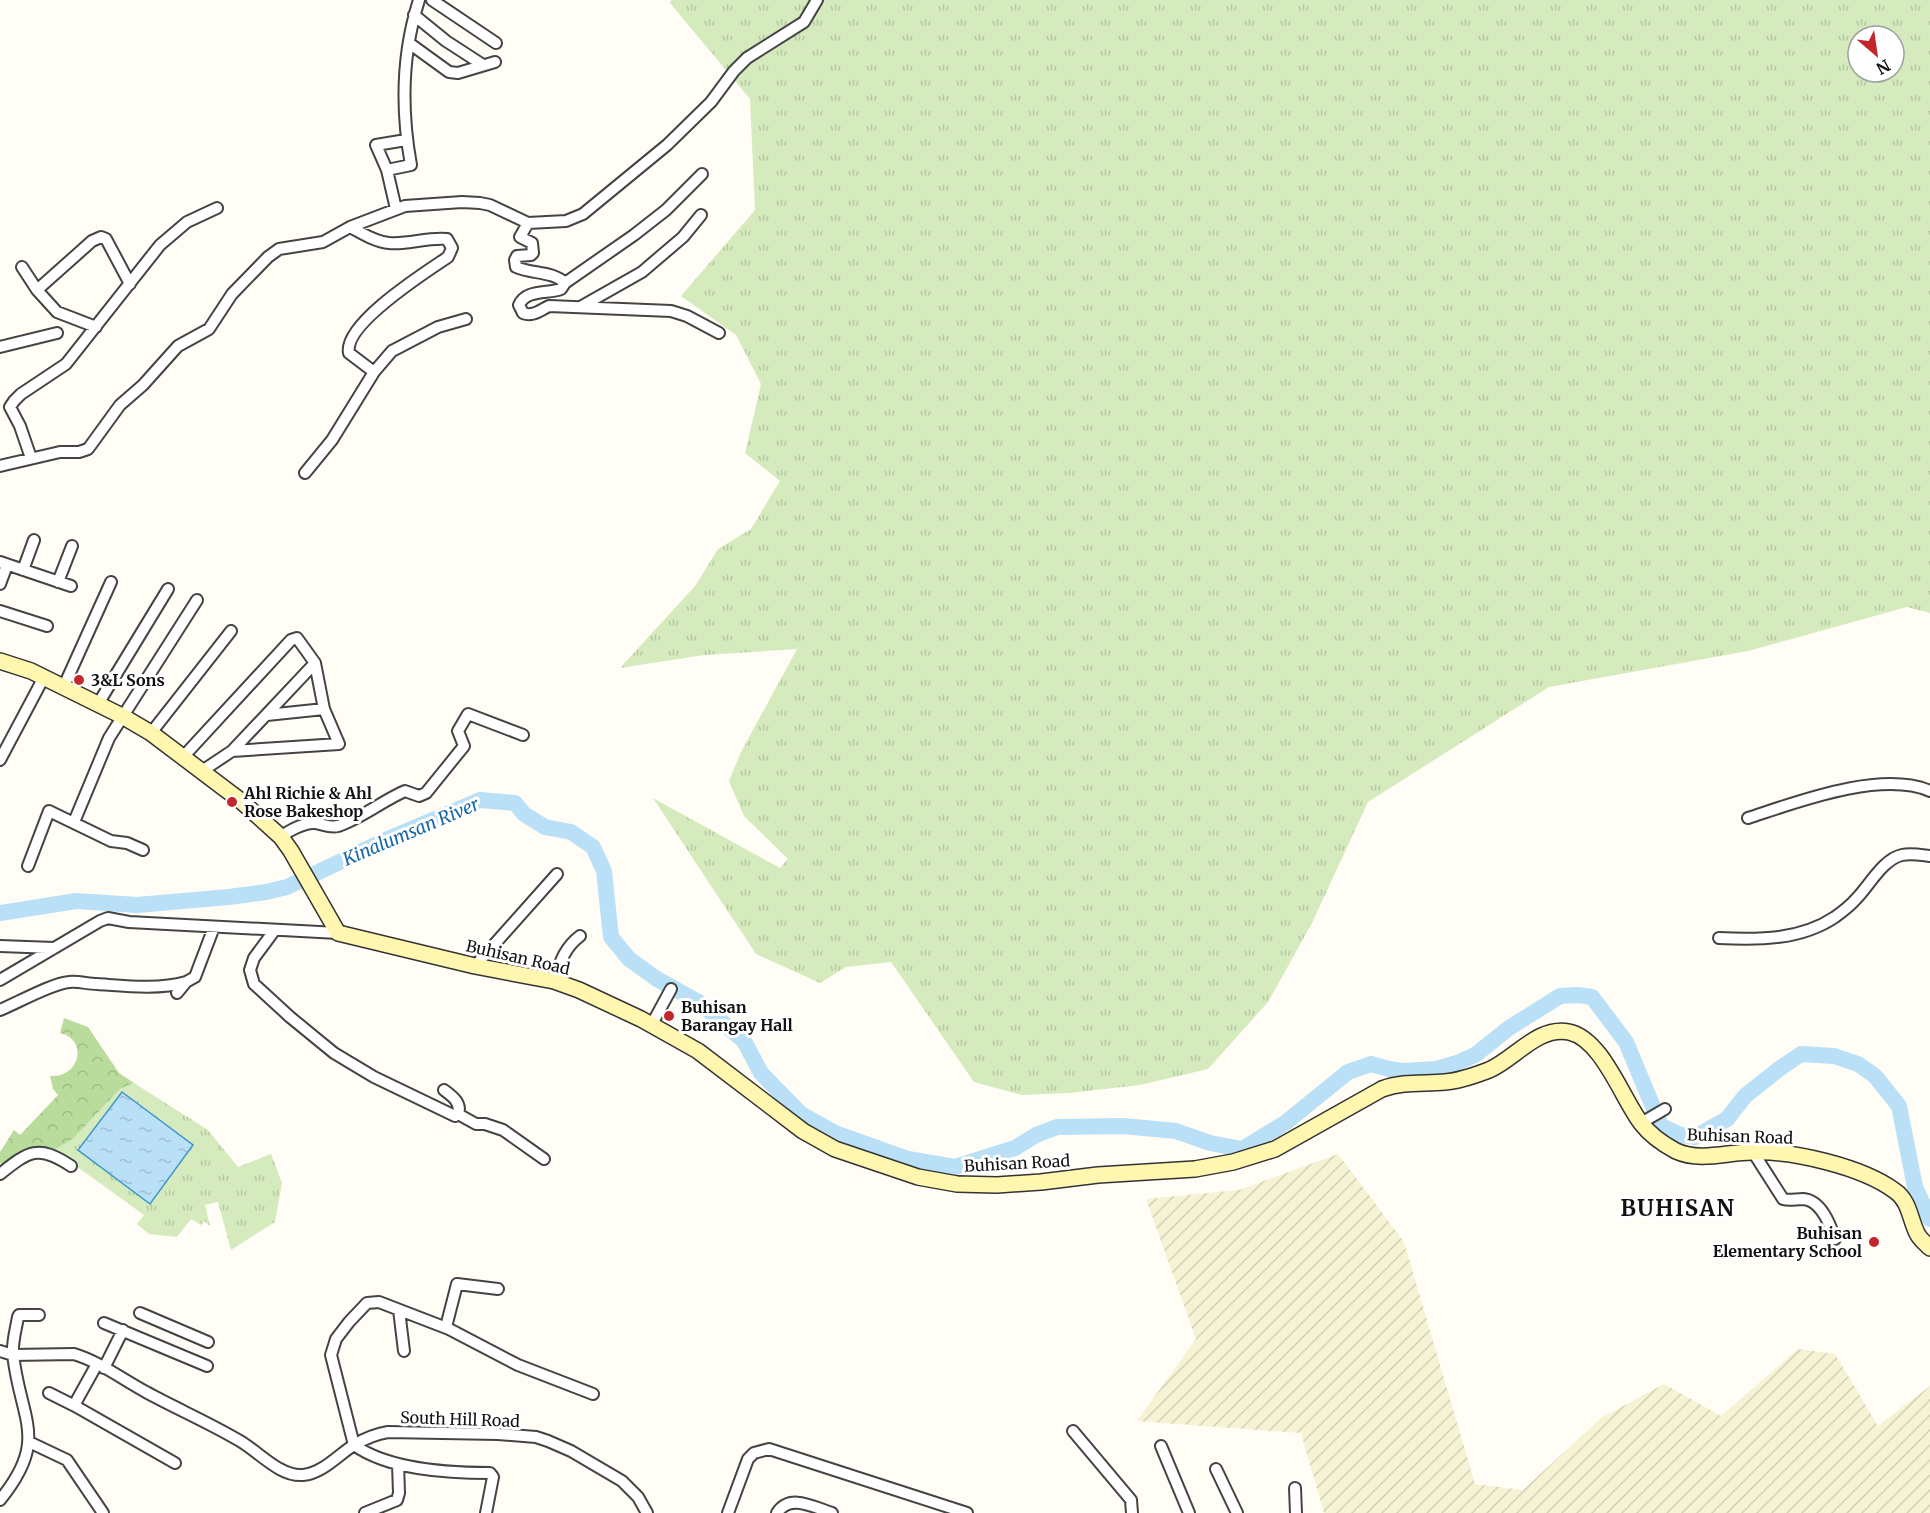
<svg xmlns="http://www.w3.org/2000/svg" width="1930" height="1513" font-family="Merriweather,serif">
	<defs>
		<pattern id="farmland-furrows" width="10" height="10" patternUnits="userSpaceOnUse" patternTransform="scale(1.5)"><rect width="10" height="10" fill="#f6f3d4"/><path d="M-1 1l2-2M0 10L10 0M9 11l2-2" fill="none" stroke="#d2cfb5"/></pattern>
		<pattern id="grass-tufts" width="24" height="20" patternUnits="userSpaceOnUse" patternTransform="scale(1.5)"><rect width="24" height="20" fill="#d5ebbd"/><path d="M3 7l-1-3M5 7V3M7 7l1-3M15 17l-1-3M17 17v-4M19 17l1-3" fill="none" stroke="#b6c8a1"/></pattern>
		<pattern id="forest-crowns" width="20" height="18" patternUnits="userSpaceOnUse" patternTransform="scale(1.5)"><rect width="20" height="18" fill="#b9dc9c"/><path d="M2 6a3 3 0 1 1 6 0M12 15a3 3 0 1 1 6 0" fill="none" stroke="#9ebc85"/></pattern>
		<pattern id="water-ripples" width="26" height="14" patternUnits="userSpaceOnUse" patternTransform="scale(1.5)"><rect width="26" height="14" fill="#b9e0f7"/><path d="M2 4q2-2 4 0t4 0M15 11q2-2 4 0t4 0" fill="none" stroke="#9ebfd3"/></pattern>
	</defs>
	<rect width="100%" height="100%" fill="#fffdf5"/>
	<!-- farmland -->
	<path fill="url(#farmland-furrows)" d="M1338,1154l66,88 71,242 48,6 78,-72 63,-34 57,32 77,-67 37,5 43,72 52,-40v127h-606l-23,-80 -164,-12 59,-82 -50,-140 93,-9z"/>
	<!-- grass -->
	<path fill="url(#grass-tufts)" fill-rule="evenodd" d="M671,0h1259v613l-23,-6 -159,44 -199,36 -181,115 -56,121 -44,79 -60,67 -68,16 -71,8 -47,2 -48,-13 -83,-120 -45,5 -26,16 -64,-29 -103,-156 127,70 8,-9 -44,-43 -15,-35 12,-29 56,-103 -93,6 -84,13 75,-82 23,-37 33,-20 29,-48 -35,-28 16,-69 -25,-49 -55,-39 74,-86 -5,-111 -80,-96zM1858,36h36v36h-36z
		M134,1083l74,47 30,37 33,-13 11,29 -7,39 -44,28 -13,-48 -13,3 5,21 -6,-5 -3,4 -10,-6 -14,18 -28,-3 -12,-10 7,-9 -90,-65 19,-11 47,-50z"/>
	<!-- forest -->
	<path fill="url(#forest-crowns)" d="M64,1018l24,9 31,46 15,10 -14,6 -47,50 -19,11c-20,-7 -33,4 -49,15l-5,-2v-11l14,-22 6,5 38,-40 -5,-6 -3,-13c30,2 39,-36 10,-43z"/>
	<!-- water -->
	<path fill="url(#water-ripples)" stroke="#3f96cf" stroke-width="1.5" d="M122,1092l71,53 -43,59 -72,-54z"/>
	<g fill="none" stroke-linecap="round" stroke-linejoin="round">
		<!-- river -->
		<path stroke="#b9e0f7" stroke-width="16" d="M0,913l76,-12 61,4 92,-8 37,-5 21,-5 103,-49 90,-38 35,3 9,11 21,13 26,5 22,15 11,24 7,66 18,22 28,20 43,24 44,38 17,32 40,41 34,19 73,26 47,8 60,-19 21,-13 21,-8 66,-1 53,5 34,12 32,6 43,-26 63,-51 23,-8 18,5 14,2 33,-2 21,-6 18,-8 34,-27 51,-32 18,-1 14,2 34,45 35,84 20,9 14,2 32,-18 18,-23 34,-27 22,-15 33,2 24,8 17,12 24,30 16,81 15,32"/>
		<defs>
			<path id="street" d="M432,0l64,43
				M414,15l32,26 37,24
				M409,43l40,29 9,1 37,-11
				M387,170l24,-5c-10,-55 -9,-112 8,-165
				M702,174l-36,36 -32,25 -69,48 -4,6c-13,5 -35,0 -42,16l4,8c10,4 17,-3 26,-7l122,5 16,5 32,17
				M396,209l-9,-39 -11,-25 30,-5
				M528,223l-8,14 12,6 1,10 -2,2 -14,1 -2,4 1,7c15,7 37,4 49,16
				M350,227c12,6 25,15 39,16 19,2 38,-6 58,-4l5,9 -4,9c-22,15 -105,67 -99,96l25,19
				M22,267l15,23 20,22 39,15
				M37,290l55,-49 9,-4 5,2 24,45
				M582,306l60,-34 41,-35 18,-22
				M0,347l57,-14
				M31,458l-11,-32 -10,-19 4,-6 7,-7 45,-30 94,-119 27,-23 30,-14
				M0,466l60,-14h19l9,-3 32,-44 23,-20 35,-39 31,-17 23,-35 36,-37 11,-8 44,-7 27,-15 55,-21 57,-4 18,1 10,2 38,18 38,-2 17,-7 84,-69 44,-43 23,-31 13,-13 57,-36 13,-22
				M305,473l27,-33 42,-68 18,-21 46,-24 28,-8
				M0,562l71,24
				M23,570l11,-30
				M58,582l14,-36
				M0,584l7,-19
				M0,611l47,15
				M64,686l47,-104
				M98,704l70,-115
				M267,715l57,-6
				M151,733l80,-102
				M183,757l108,-117 6,-2 18,25 9,46 15,35 -107,7
				M0,760l44,-83
				M202,771l30,-20 83,-88
				M1748,818c49,-16 133,-48 182,-27
				M74,822l35,-84 88,-138
				M281,837c7,-6 24,-15 34,-14 8,1 14,5 23,3 24,-8 44,-25 67,-35l14,5 7,-3 38,-47 -6,-15 10,-17 55,21
				M28,866l21,-55 62,30 16,2 16,7
				M274,931l-20,27 -4,12 4,14 36,33 44,36 40,24 81,39 3,-2c4,-11 -6,-18 -14,-24
				M1719,938c40,2 82,2 116,-21 7,-5 15,-11 21,-18 13,-13 27,-40 46,-44 9,-2 19,0 28,1
				M0,946l54,2
				M475,966l82,-92
				M0,980l100,-59 8,-3 21,4 209,11
				M554,981c6,-18 10,-33 26,-45
				M177,993l9,-11 9,-5 19,-50
				M0,1010c17,-7 53,-27 69,-28 10,-1 19,2 28,2 29,2 61,6 89,-2
				M652,1024l19,-35
				M458,1114l18,10h9l18,6 41,29
				M1641,1123l24,-14
				M1753,1152l30,47c7,2 12,0 20,0 18,1 27,25 32,40
				M0,1174c29,-23 38,-30 71,-8
				M399,1310l5,41
				M140,1313l68,29
				M104,1323l103,43
				M446,1327l11,-43 41,5
				M0,1351l13,4 61,-1c26,8 48,25 72,38 31,17 64,31 94,49 19,11 40,36 63,34 20,-2 35,-20 51,-30 10,-6 22,-11 34,-13l110,2 38,3 12,4 23,10 51,30 16,16 9,16
				M104,1368l19,-38
				M49,1393l26,13 100,57
				M75,1406l2,-6 20,-36
				M1073,1431l58,69 1,13
				M29,1442l38,18 36,53
				M1161,1446l28,67
				M1216,1469l21,44
				M1295,1488l1,25
				M0,1500c50,-61 20,-80 13,-146 -1,-12 3,-25 5,-37l1,-2h20
				M365,1513l32,-13 2,-7 -1,-29
				M486,1513l7,-36 -3,-4c-42,0 -101,-3 -136,-28l-23,-90 5,-16 13,-17 18,-19 12,-1 70,27 69,36 75,29
				M728,1513l20,-54 6,-6 15,-4 198,64
				M777,1513c13,-20 36,-6 55,0"/>
			<path id="secondary" d="M0,661l31,10 91,45 29,17 90,68 40,36 10,14 47,82 137,33 79,15 25,9 62,29 57,32 105,80 32,18 83,28 39,7 40,1 44,-3 57,-7 97,-6 38,-7 42,-13 107,-60c21,-8 42,-5 63,-7 14,-1 31,-7 44,-12 26,-11 48,-44 80,-38 33,7 53,66 72,91 9,12 22,21 35,28 24,11 52,1 76,1 40,-2 111,15 143,39 15,10 15,30 23,44 3,5 8,9 12,13"/>
		</defs>
		<!-- street casing -->
		<use href="#street" stroke="#444" stroke-width="14"/>
		<!-- secondary casing -->
		<use href="#secondary" stroke="#333" stroke-width="18"/>
		<!-- street -->
		<use href="#street" stroke="#fff" stroke-width="10"/>
		<!-- secondary -->
		<use href="#secondary" stroke="#fff6b0" stroke-width="15"/>
	</g>
	<!-- markers -->
	<g fill="#c4262e" stroke="#fff" stroke-width="2">
		<circle cx="79" cy="680" r="6"/>
		<circle cx="232" cy="802" r="6"/>
		<circle cx="669" cy="1016" r="6"/>
		<circle cx="1874" cy="1242" r="6"/>
	</g>
	<g text-anchor="middle" stroke-width="6" stroke-linejoin="round" paint-order="stroke">
		<!-- poi labels -->
		<g font-size="16" font-weight="bold" fill="#111" stroke="#fff" text-anchor="start">
			<text x="91" y="686">3&amp;L Sons</text>
			<text x="244" y="799">Ahl Richie &amp; Ahl<tspan x="244" dy="18">Rose Bakeshop</tspan></text>
			<text x="681" y="1013">Buhisan<tspan x="681" dy="18">Barangay Hall</tspan></text>
			<text x="1862" y="1239" text-anchor="end">Buhisan<tspan x="1862" dy="18">Elementary School</tspan></text>
		</g>
		<!-- street labels -->
		<g font-size="16" fill="#111" stroke="#fff">
			<text transform="translate(518 957) rotate(13)" y="6">Buhisan Road</text>
			<text transform="translate(1740 1136) rotate(2)" y="6">Buhisan Road</text>
			<text transform="translate(1017 1163) rotate(-3)" y="6">Buhisan Road</text>
			<text transform="translate(460 1419) rotate(2)" y="6">South Hill Road</text>
		</g>
		<!-- water labels -->
		<g font-size="18" font-style="italic" fill="#1768a6" stroke="#fff">
			<text transform="translate(411 832) rotate(-23)" y="6">Kinalumsan River</text>
		</g>
		<!-- district labels -->
		<g font-size="22" font-weight="bold" letter-spacing="1.5" fill="#111" stroke="#fff">
			<text x="1678" y="1216">BUHISAN</text>
		</g>
	</g>
	<!-- north arrow -->
	<g transform="translate(1876 54) rotate(151)"><circle r="28" fill="#ffffff" stroke="#a0a0a0" stroke-width="1.5"/>
	<path d="M0-4.5L10 22L0 15L-10 22Z" fill="#c4262e"/>
	<text y="-9" font-size="16" font-weight="bold" text-anchor="middle" fill="#111111">N</text>
	</g>
</svg>
